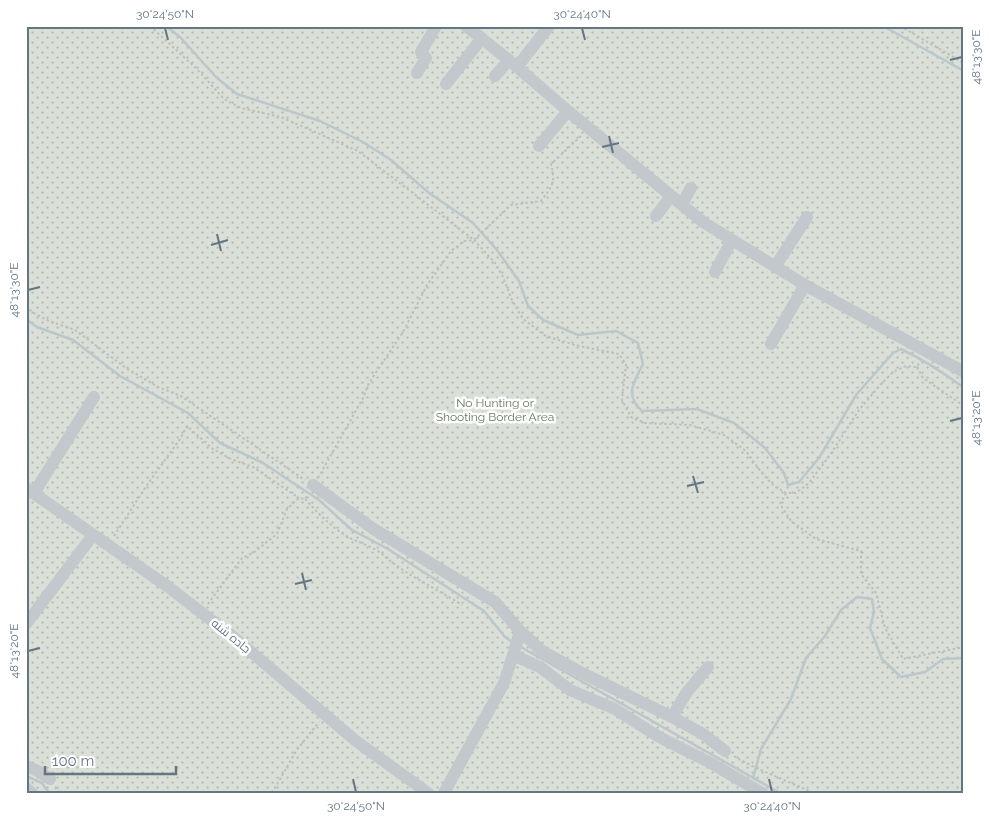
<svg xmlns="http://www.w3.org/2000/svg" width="990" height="819" font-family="Raleway,Cairo,sans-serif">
	<defs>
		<pattern id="green-dots" width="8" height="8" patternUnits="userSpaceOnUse" patternTransform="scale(1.25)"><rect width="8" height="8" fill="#dadfd7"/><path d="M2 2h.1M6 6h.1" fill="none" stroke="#b4b9b4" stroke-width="1.8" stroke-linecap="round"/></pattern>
	</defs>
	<rect width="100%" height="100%" fill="#fafaf8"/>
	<!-- green -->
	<path fill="url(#green-dots)" d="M26,26h938v767h-938z"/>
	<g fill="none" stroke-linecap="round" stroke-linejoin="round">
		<!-- stream -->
		<path stroke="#bbc7cb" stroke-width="2.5" d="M166,26l14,11 37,41 20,16 83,27 43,21 28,18 38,33 44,30 24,27 22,31 9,25 15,14 35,15 38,-4 22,12 5,21c-9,18 -19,31 -1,47l55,-2 37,14 31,25 19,25 4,12 11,-3 20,-24 37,-63 37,-42 8,-4c23,11 43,24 63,39
			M883,26l81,45
			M26,319l11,8 36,13 47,36 68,37 32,30 43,20 56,37 33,30 36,19 96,62 21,26 7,5
			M519,646l261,147
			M26,776l16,7 7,10
			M753,778l8,-29 30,-50 15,-41 19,-22 16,-26 16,-13 15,2 2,13 -4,16 12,31 19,18 24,-5 18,-13 21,-1"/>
		<!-- path -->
		<path stroke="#bbbfc2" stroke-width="2" stroke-dasharray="2.5 2.5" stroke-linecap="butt" d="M150,26l46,42 28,31 17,9 40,9 77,34 116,89 37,-35 30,-4c11,-14 15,-18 10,-37l31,-29
			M900,26l64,37
			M26,306l6,6 17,9 26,9 51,38 32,19 23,9 124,84
			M917,367l6,11 41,28
			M318,478l45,-80 6,-15 34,-51 24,-47 24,-34 13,-10 10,-1 21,23 8,14 9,23 11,19 23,17 29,9 44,9 7,10 -4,36 9,17 14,6 45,2 34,10 22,16 15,21 13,14 12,7h10l13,-10 21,-28 29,-45 22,-26 12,-12 13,-6 11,1 3,-6
			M786,493l-6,11 11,17 25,18 45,12v23l15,19 9,35 18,31 61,-12
			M305,499c13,14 26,28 43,38 9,5 26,10 34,17 23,21 54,34 80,51
			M114,536l33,-51 33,-46 7,-13 26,23 18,10 22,8 46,31
			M208,604l34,-46 11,-5 24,-19 10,-25 12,-11 6,1 3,-5
			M734,756c23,14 49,23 73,34l3,3
			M55,787l5,6
			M272,793l24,-42 23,-29"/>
		<!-- minor -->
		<path stroke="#c3c8cc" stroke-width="12" d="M466,26l43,34 59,51 135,111 102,63 159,87
			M517,67l32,-41
			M417,73l9,-15 -5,-6 15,-26
			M495,76l14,-16
			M446,84l36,-46
			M539,146l29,-35
			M682,204l9,-16
			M656,216l15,-20
			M775,267l32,-50
			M715,272l17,-32
			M771,344l34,-59
			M313,485l59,43 123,74 25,29 -7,24 27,12 30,23 45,19 44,28 52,26 51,30
			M26,488l141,98 69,53 120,102 72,52
			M34,493l60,-96
			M26,624l67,-89
			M520,631l22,20 42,23 88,43 31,17 22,17
			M672,717l15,-25 21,-25
			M26,766l12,5 12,8
			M26,788l6,5
			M444,793l60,-110 9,-28"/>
	</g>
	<!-- ticks -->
	<path fill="none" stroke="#657683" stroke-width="2" d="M165,28l3,12M582,28l3,12M950,60l12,-3M609,136l4,17M602,147l17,-4M217,234l4,17M211,245l17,-5M28,290l12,-3M950,421l12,-3M693,476l5,17M687,486l17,-4M302,573l4,17M295,584l17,-4M28,651l12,-3M353,779l3,13M769,779l3,13"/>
	<g text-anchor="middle" stroke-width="5" stroke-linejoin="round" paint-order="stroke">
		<!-- park labels -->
		<g font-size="12" fill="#687a64" stroke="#fff">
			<text x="495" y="407">No Hunting or<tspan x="495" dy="14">Shooting Border Area</tspan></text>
		</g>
		<!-- street labels -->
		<g font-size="12" fill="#657683" stroke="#fff">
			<text transform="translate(231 636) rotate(39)" y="4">جاده شنه</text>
		</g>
	</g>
	<!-- border -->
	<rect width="990" height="819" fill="none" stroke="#ffffff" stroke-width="55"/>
	<!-- scale -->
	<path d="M45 766v8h131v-8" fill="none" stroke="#657683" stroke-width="2.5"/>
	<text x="52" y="766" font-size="15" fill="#657683" stroke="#ffffff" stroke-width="4" paint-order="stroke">100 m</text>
	<rect x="28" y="28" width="934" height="764" fill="none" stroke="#657683" stroke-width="2"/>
	<g font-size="12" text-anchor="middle" fill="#657683">
		<text x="165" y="18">30°24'50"N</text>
		<text x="582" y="18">30°24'40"N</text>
		<text transform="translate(976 57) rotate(-90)" y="4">48°13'30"E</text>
		<text transform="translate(14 290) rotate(-90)" y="4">48°13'30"E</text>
		<text transform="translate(976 418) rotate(-90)" y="4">48°13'20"E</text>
		<text transform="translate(14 651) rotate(-90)" y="4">48°13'20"E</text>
		<text x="356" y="810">30°24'50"N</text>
		<text x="772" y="810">30°24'40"N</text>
	</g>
</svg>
